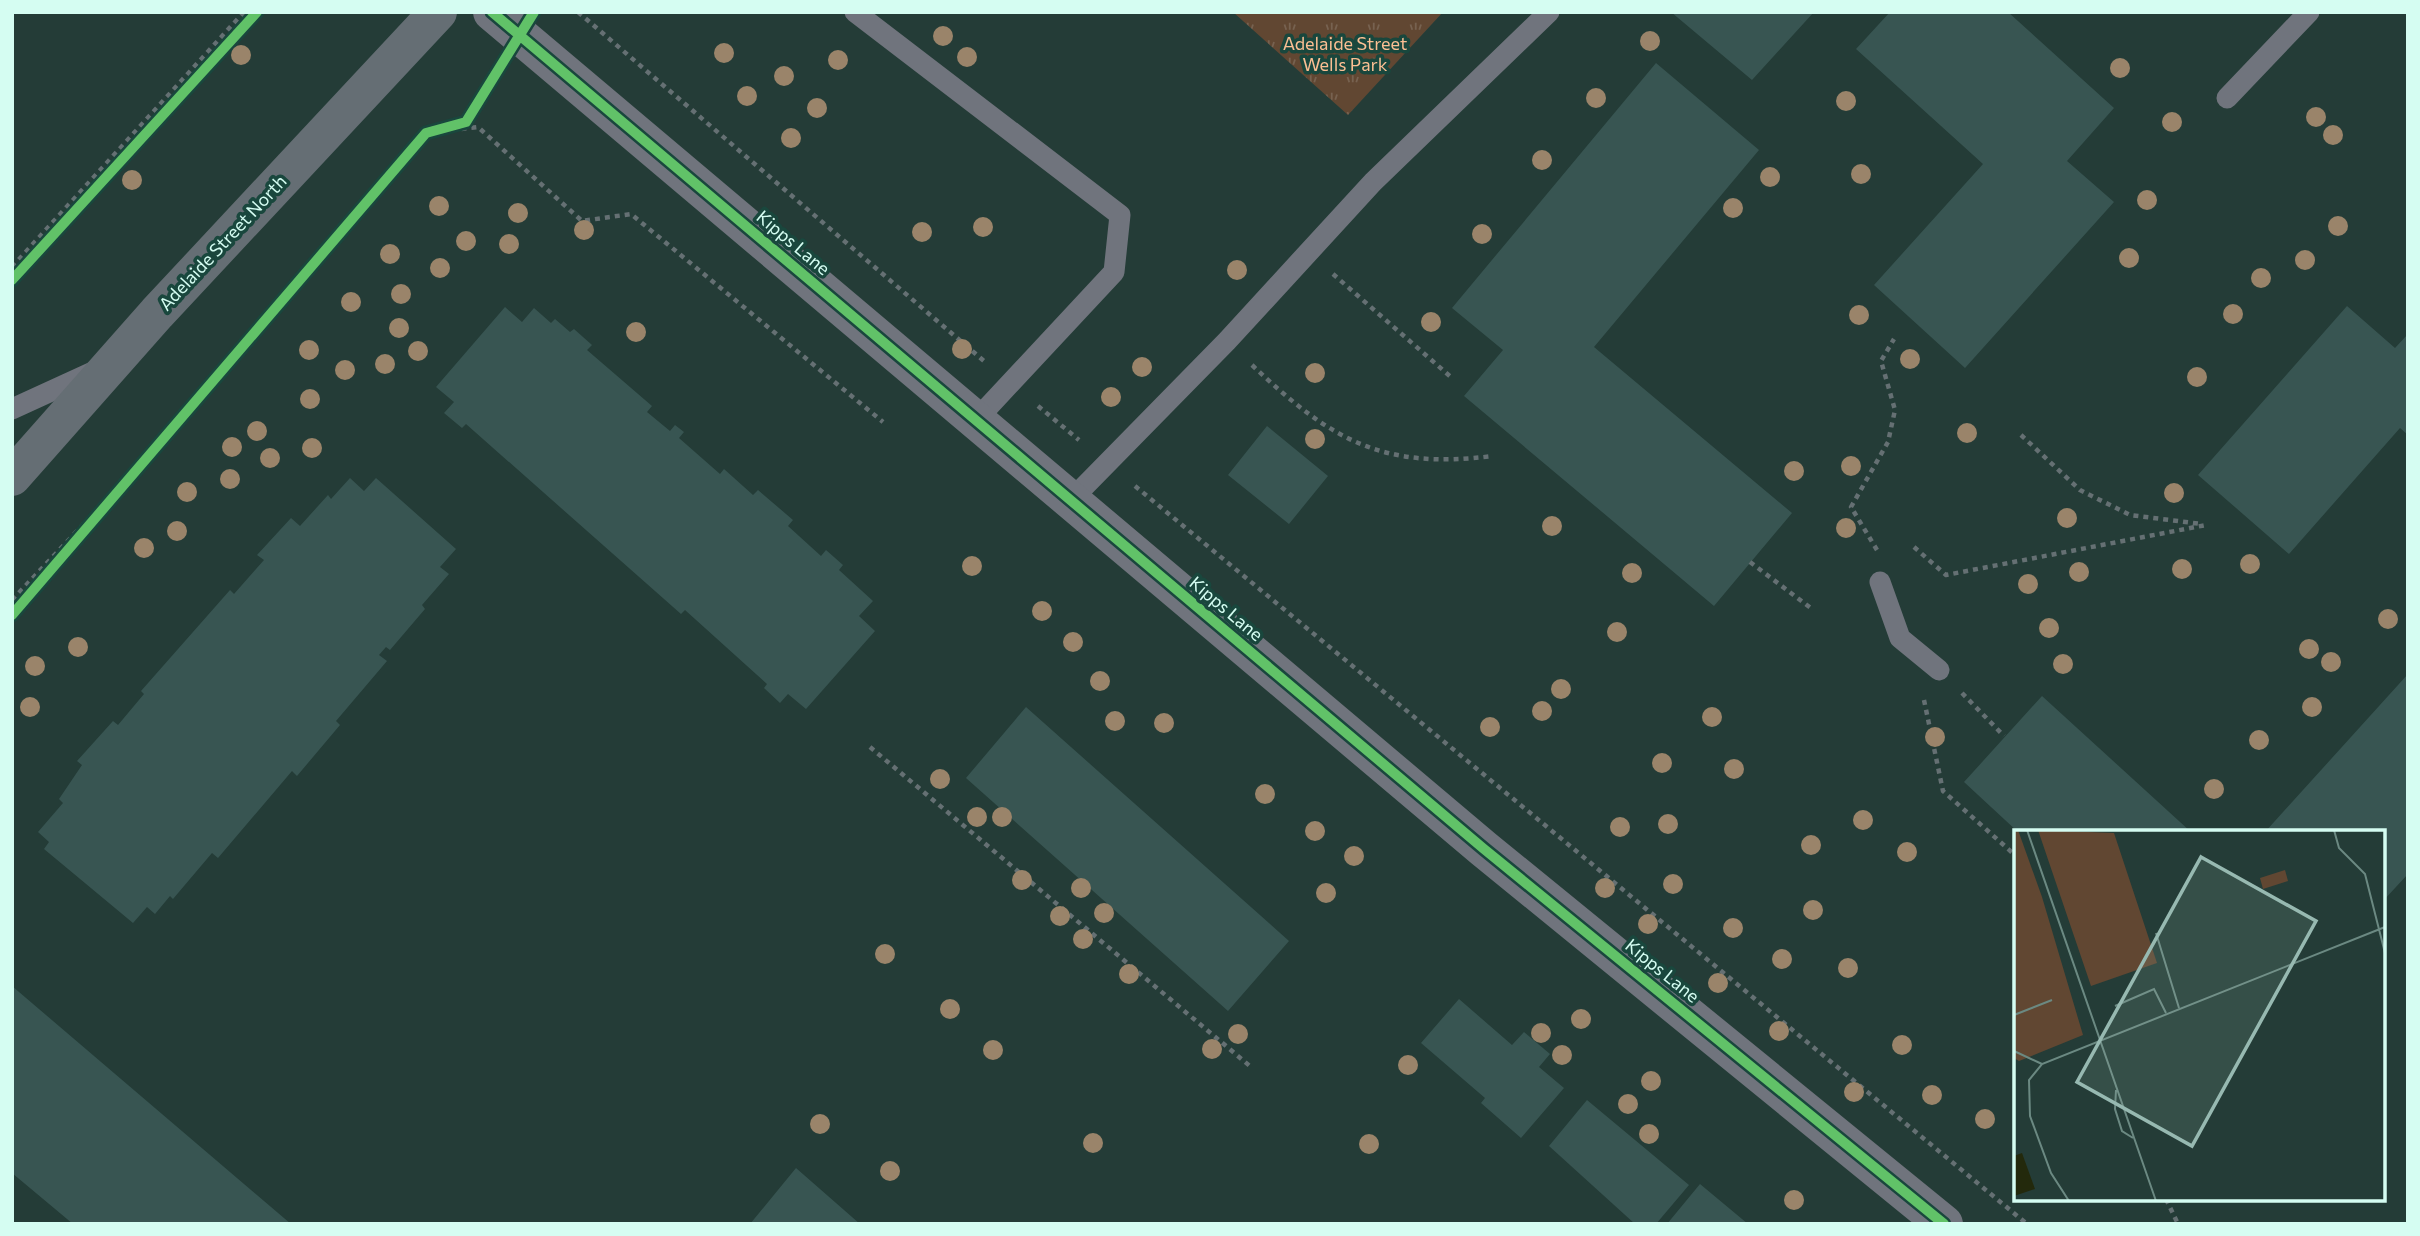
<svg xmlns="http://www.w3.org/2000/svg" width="2420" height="1236" font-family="Commissioner,sans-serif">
	<defs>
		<pattern id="park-tufts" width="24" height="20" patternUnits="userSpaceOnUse" patternTransform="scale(1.75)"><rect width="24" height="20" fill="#614732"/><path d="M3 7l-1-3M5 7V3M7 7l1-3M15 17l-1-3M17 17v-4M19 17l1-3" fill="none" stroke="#776250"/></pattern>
	</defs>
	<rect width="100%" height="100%" fill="#243c37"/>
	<!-- park -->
	<path fill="url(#park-tufts)" d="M1233,12h210l-95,103z"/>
	<!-- building -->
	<path fill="#385552" d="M1671,12h143l-62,68z
		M1890,12h118l106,96 -47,53 47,41 -149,166 -91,-83 109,-121 -127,-115z
		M1656,63l103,87 -165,197 198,166 -78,93 -250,-210 39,-46 -51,-42z
		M2347,306l48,42 13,-14v101l-8,-7 -111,126 -91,-79z
		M505,307l17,15 12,-14 17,15 4,-4 15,13 4,-3 18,16 -5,5 65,56 -5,6 23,19 5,-6 9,7 -5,6 41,36 4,-5 29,26 5,-5 35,30 -5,6 33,30 5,-6 17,15 -4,5 34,31 -14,15 16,15 -69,78 -18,-15 -8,9 -16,-15 3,-4 -82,-74 -4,4 -215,-190 -4,4 -18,-15 10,-11 -18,-15z
		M1267,426l61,50 -39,48 -61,-49z
		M350,478l14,13 12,-13 80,71 -16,18 9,7 -27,31 3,4 -35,41 -4,-3 -7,8 8,6 -51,60 4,4 -43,51 -5,-5 -74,87 -6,-5 -39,46 -3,-3 -15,18 -8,-7 -14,16 -89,-74 5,-7 -11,-10 25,-29 -4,-4 23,-34 -5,-4 36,-40 5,4 26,-31 -3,-3 89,-101 4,4 30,-34 -7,-5 34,-37 9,8 28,-31 3,4z
		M2408,674v200l-25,27v-69h-118z
		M2042,696l149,136h-173l-54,-50z
		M1026,707l263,234 -61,70 -262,-233z
		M12,986l279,238h-218l-61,-51z
		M1459,999l53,46 12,-13 26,22 -11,13 25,21 -43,50 -40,-35 4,-5 -64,-55z
		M1587,1100l102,85 -33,39h-21l-86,-78z
		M796,1168l64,56h-110z
		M1700,1184l48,40h-81z"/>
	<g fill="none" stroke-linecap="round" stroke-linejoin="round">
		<!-- path -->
		<path stroke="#657073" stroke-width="4.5" stroke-dasharray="5 5" stroke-linecap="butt" d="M578,12l407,350
			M12,267l232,-255
			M1333,274l119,104
			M1252,365c79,75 130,105 241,91
			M1038,406l41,34
			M2021,435l59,55 50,25 71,9
			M1135,486l892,738
			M1914,547l32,28 260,-50
			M1877,550l-26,-43 37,-65 7,-32 -14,-49 13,-22
			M1750,562l62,47
			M12,600l201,-213 213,-254 52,-6 104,94 49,-7 252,208
			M1962,693l42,43
			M1924,700l19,91 73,65
			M870,747l381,320
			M2166,1199l12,25"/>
		<!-- service -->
		<path stroke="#70747d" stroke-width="21" d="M855,12l265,203 -6,57 -138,148
			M2227,98l82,-86
			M12,409l83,-38
			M1071,500l156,-159 146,-159 176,-170
			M1880,582l20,56 39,32"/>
		<!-- tertiary -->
		<path stroke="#70747d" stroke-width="38" d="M492,12l992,837 460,375"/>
		<!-- secondary -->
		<path stroke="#656e74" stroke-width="38" d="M12,477l145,-164 281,-301"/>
		<defs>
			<path id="cycleway" d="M492,12l992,837 460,375
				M12,280l245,-268
				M12,615l414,-482 40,-11 68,-110"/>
		</defs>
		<!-- cycleway casing -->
		<use href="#cycleway" stroke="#19473d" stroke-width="15"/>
		<!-- cycleway -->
		<use href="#cycleway" stroke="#61c268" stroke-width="10"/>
	</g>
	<!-- trees -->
	<g fill="#9a846a">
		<circle cx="943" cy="36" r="10"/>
		<circle cx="1650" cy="41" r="10"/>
		<circle cx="724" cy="53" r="10"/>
		<circle cx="241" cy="55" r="10"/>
		<circle cx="967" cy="57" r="10"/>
		<circle cx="838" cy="60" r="10"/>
		<circle cx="2120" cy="68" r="10"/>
		<circle cx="784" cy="76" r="10"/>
		<circle cx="747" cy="96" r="10"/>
		<circle cx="1596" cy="98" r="10"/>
		<circle cx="1846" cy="101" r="10"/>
		<circle cx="817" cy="108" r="10"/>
		<circle cx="2316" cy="117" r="10"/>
		<circle cx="2172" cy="122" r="10"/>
		<circle cx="2333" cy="135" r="10"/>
		<circle cx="791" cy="138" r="10"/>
		<circle cx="1542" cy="160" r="10"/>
		<circle cx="1861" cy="174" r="10"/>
		<circle cx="1770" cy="177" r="10"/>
		<circle cx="132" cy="180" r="10"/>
		<circle cx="2147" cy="200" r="10"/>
		<circle cx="439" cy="206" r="10"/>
		<circle cx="1733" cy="208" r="10"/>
		<circle cx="518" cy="213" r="10"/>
		<circle cx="2338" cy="226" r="10"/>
		<circle cx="983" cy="227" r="10"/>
		<circle cx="584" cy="230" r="10"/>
		<circle cx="922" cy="232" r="10"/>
		<circle cx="1482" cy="234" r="10"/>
		<circle cx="466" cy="241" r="10"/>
		<circle cx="509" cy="244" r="10"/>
		<circle cx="390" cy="254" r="10"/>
		<circle cx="2129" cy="258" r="10"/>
		<circle cx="2305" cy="260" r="10"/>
		<circle cx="440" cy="268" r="10"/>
		<circle cx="1237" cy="270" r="10"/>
		<circle cx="2261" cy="278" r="10"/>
		<circle cx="401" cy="294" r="10"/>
		<circle cx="351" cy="302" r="10"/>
		<circle cx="2233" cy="314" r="10"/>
		<circle cx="1859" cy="315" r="10"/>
		<circle cx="1431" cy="322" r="10"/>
		<circle cx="399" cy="328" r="10"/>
		<circle cx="636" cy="332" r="10"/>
		<circle cx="962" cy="349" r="10"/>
		<circle cx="309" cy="350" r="10"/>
		<circle cx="418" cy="351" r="10"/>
		<circle cx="1910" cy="359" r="10"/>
		<circle cx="385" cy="364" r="10"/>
		<circle cx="1142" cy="367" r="10"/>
		<circle cx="345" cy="370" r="10"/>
		<circle cx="1315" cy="373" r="10"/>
		<circle cx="2197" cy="377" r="10"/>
		<circle cx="1111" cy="397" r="10"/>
		<circle cx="310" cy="399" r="10"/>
		<circle cx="257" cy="431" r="10"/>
		<circle cx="1967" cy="433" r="10"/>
		<circle cx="1315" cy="439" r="10"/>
		<circle cx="232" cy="447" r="10"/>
		<circle cx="312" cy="448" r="10"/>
		<circle cx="270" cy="458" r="10"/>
		<circle cx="1851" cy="466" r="10"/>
		<circle cx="1794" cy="471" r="10"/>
		<circle cx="230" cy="479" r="10"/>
		<circle cx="187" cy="492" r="10"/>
		<circle cx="2174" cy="493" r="10"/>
		<circle cx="2067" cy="518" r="10"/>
		<circle cx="1552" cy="526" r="10"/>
		<circle cx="1846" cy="528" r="10"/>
		<circle cx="177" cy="531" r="10"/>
		<circle cx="144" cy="548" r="10"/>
		<circle cx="2250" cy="564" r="10"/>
		<circle cx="972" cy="566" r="10"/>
		<circle cx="2182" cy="569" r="10"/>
		<circle cx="2079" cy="572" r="10"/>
		<circle cx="1632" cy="573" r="10"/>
		<circle cx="2028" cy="584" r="10"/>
		<circle cx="1042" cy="611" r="10"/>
		<circle cx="2388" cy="619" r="10"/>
		<circle cx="2049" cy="628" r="10"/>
		<circle cx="1617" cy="632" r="10"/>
		<circle cx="1073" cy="642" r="10"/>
		<circle cx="78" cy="647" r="10"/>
		<circle cx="2309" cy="649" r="10"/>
		<circle cx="2331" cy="662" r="10"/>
		<circle cx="2063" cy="664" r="10"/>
		<circle cx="35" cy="666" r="10"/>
		<circle cx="1100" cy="681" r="10"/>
		<circle cx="1561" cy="689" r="10"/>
		<circle cx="30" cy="707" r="10"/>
		<circle cx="2312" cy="707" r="10"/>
		<circle cx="1542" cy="711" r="10"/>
		<circle cx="1712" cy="717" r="10"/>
		<circle cx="1115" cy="721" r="10"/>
		<circle cx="1164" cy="723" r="10"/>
		<circle cx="1490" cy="727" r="10"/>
		<circle cx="1935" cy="737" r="10"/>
		<circle cx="2259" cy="740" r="10"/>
		<circle cx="1662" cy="763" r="10"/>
		<circle cx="1734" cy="769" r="10"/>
		<circle cx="940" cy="779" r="10"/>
		<circle cx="2214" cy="789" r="10"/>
		<circle cx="1265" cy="794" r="10"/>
		<circle cx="977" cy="817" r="10"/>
		<circle cx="1002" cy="817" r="10"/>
		<circle cx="1863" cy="820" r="10"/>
		<circle cx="1668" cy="824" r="10"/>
		<circle cx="1620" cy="827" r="10"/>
		<circle cx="1315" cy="831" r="10"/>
		<circle cx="1811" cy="845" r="10"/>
		<circle cx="1907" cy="852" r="10"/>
		<circle cx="1354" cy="856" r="10"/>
		<circle cx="1022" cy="880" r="10"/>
		<circle cx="1673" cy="884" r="10"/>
		<circle cx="1081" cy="888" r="10"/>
		<circle cx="1605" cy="888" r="10"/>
		<circle cx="1326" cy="893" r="10"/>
		<circle cx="1813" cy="910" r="10"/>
		<circle cx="1104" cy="913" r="10"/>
		<circle cx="1060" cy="916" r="10"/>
		<circle cx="1648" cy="924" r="10"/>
		<circle cx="1733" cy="928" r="10"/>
		<circle cx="1083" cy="939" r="10"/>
		<circle cx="885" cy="954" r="10"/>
		<circle cx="1782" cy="959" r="10"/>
		<circle cx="1848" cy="968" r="10"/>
		<circle cx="1129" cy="974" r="10"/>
		<circle cx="1718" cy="983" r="10"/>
		<circle cx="950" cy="1009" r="10"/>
		<circle cx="1581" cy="1019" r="10"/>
		<circle cx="1779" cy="1031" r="10"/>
		<circle cx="1541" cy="1033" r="10"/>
		<circle cx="1238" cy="1034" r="10"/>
		<circle cx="1902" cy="1045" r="10"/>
		<circle cx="1212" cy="1049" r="10"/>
		<circle cx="993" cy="1050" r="10"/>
		<circle cx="1562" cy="1055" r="10"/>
		<circle cx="1408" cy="1065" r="10"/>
		<circle cx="1651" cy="1081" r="10"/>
		<circle cx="1854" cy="1092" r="10"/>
		<circle cx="1932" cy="1095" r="10"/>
		<circle cx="1628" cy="1104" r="10"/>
		<circle cx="1985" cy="1119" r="10"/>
		<circle cx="820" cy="1124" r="10"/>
		<circle cx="1649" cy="1134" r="10"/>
		<circle cx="1093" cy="1143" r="10"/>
		<circle cx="1369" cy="1144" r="10"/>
		<circle cx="890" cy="1171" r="10"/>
		<circle cx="1794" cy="1200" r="10"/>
	</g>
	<g text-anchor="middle" stroke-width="7" stroke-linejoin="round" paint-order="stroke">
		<!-- park labels -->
		<g font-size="18" fill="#fbbf93" stroke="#19473d">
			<text x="1345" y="50">Adelaide Street<tspan x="1345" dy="21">Wells Park</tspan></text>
		</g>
		<!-- street labels -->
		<g font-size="18" fill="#d5fdf2" stroke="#19473d">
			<text transform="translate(223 243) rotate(-47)" y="6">Adelaide Street North</text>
			<text transform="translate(793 243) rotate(40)" y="6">Kipps Lane</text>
			<text transform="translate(1226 609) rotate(40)" y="6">Kipps Lane</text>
			<text transform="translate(1662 971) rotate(39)" y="6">Kipps Lane</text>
		</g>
	</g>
	<!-- overview -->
	<g transform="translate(2014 830)">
		<rect width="371" height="371" fill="#243c37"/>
		<path d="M0,0h4l24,67 41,138 -64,26 -5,-3zM24,0l76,3 43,130 -66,23z" fill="#614732"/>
		<path d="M271,40l3,11 -25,8 -3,-11z" fill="#614732"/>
		<path d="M8,323l13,36 -21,7v-40z" fill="#23290c"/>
		<path fill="none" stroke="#6b8982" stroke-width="2" d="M13,0l129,371M320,0l5,18 26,26 20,79M142,103l23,75M101,176l39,-17 12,24M0,185l38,-15M0,221l28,13M102,260l-1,19 7,22 11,7M55,371l-18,-28 -21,-57 -1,-36 13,-16 343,-137"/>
		<path fill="#97b9b1" fill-opacity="0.15" stroke="#97b9b1" stroke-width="3.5" d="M187,27l115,64 -124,225 -115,-64z"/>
		<rect width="371" height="371" fill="none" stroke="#d5fdf2" stroke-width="3.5"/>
	</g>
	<!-- border -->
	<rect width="2420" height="1236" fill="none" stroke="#d5fdf2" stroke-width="28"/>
</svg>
